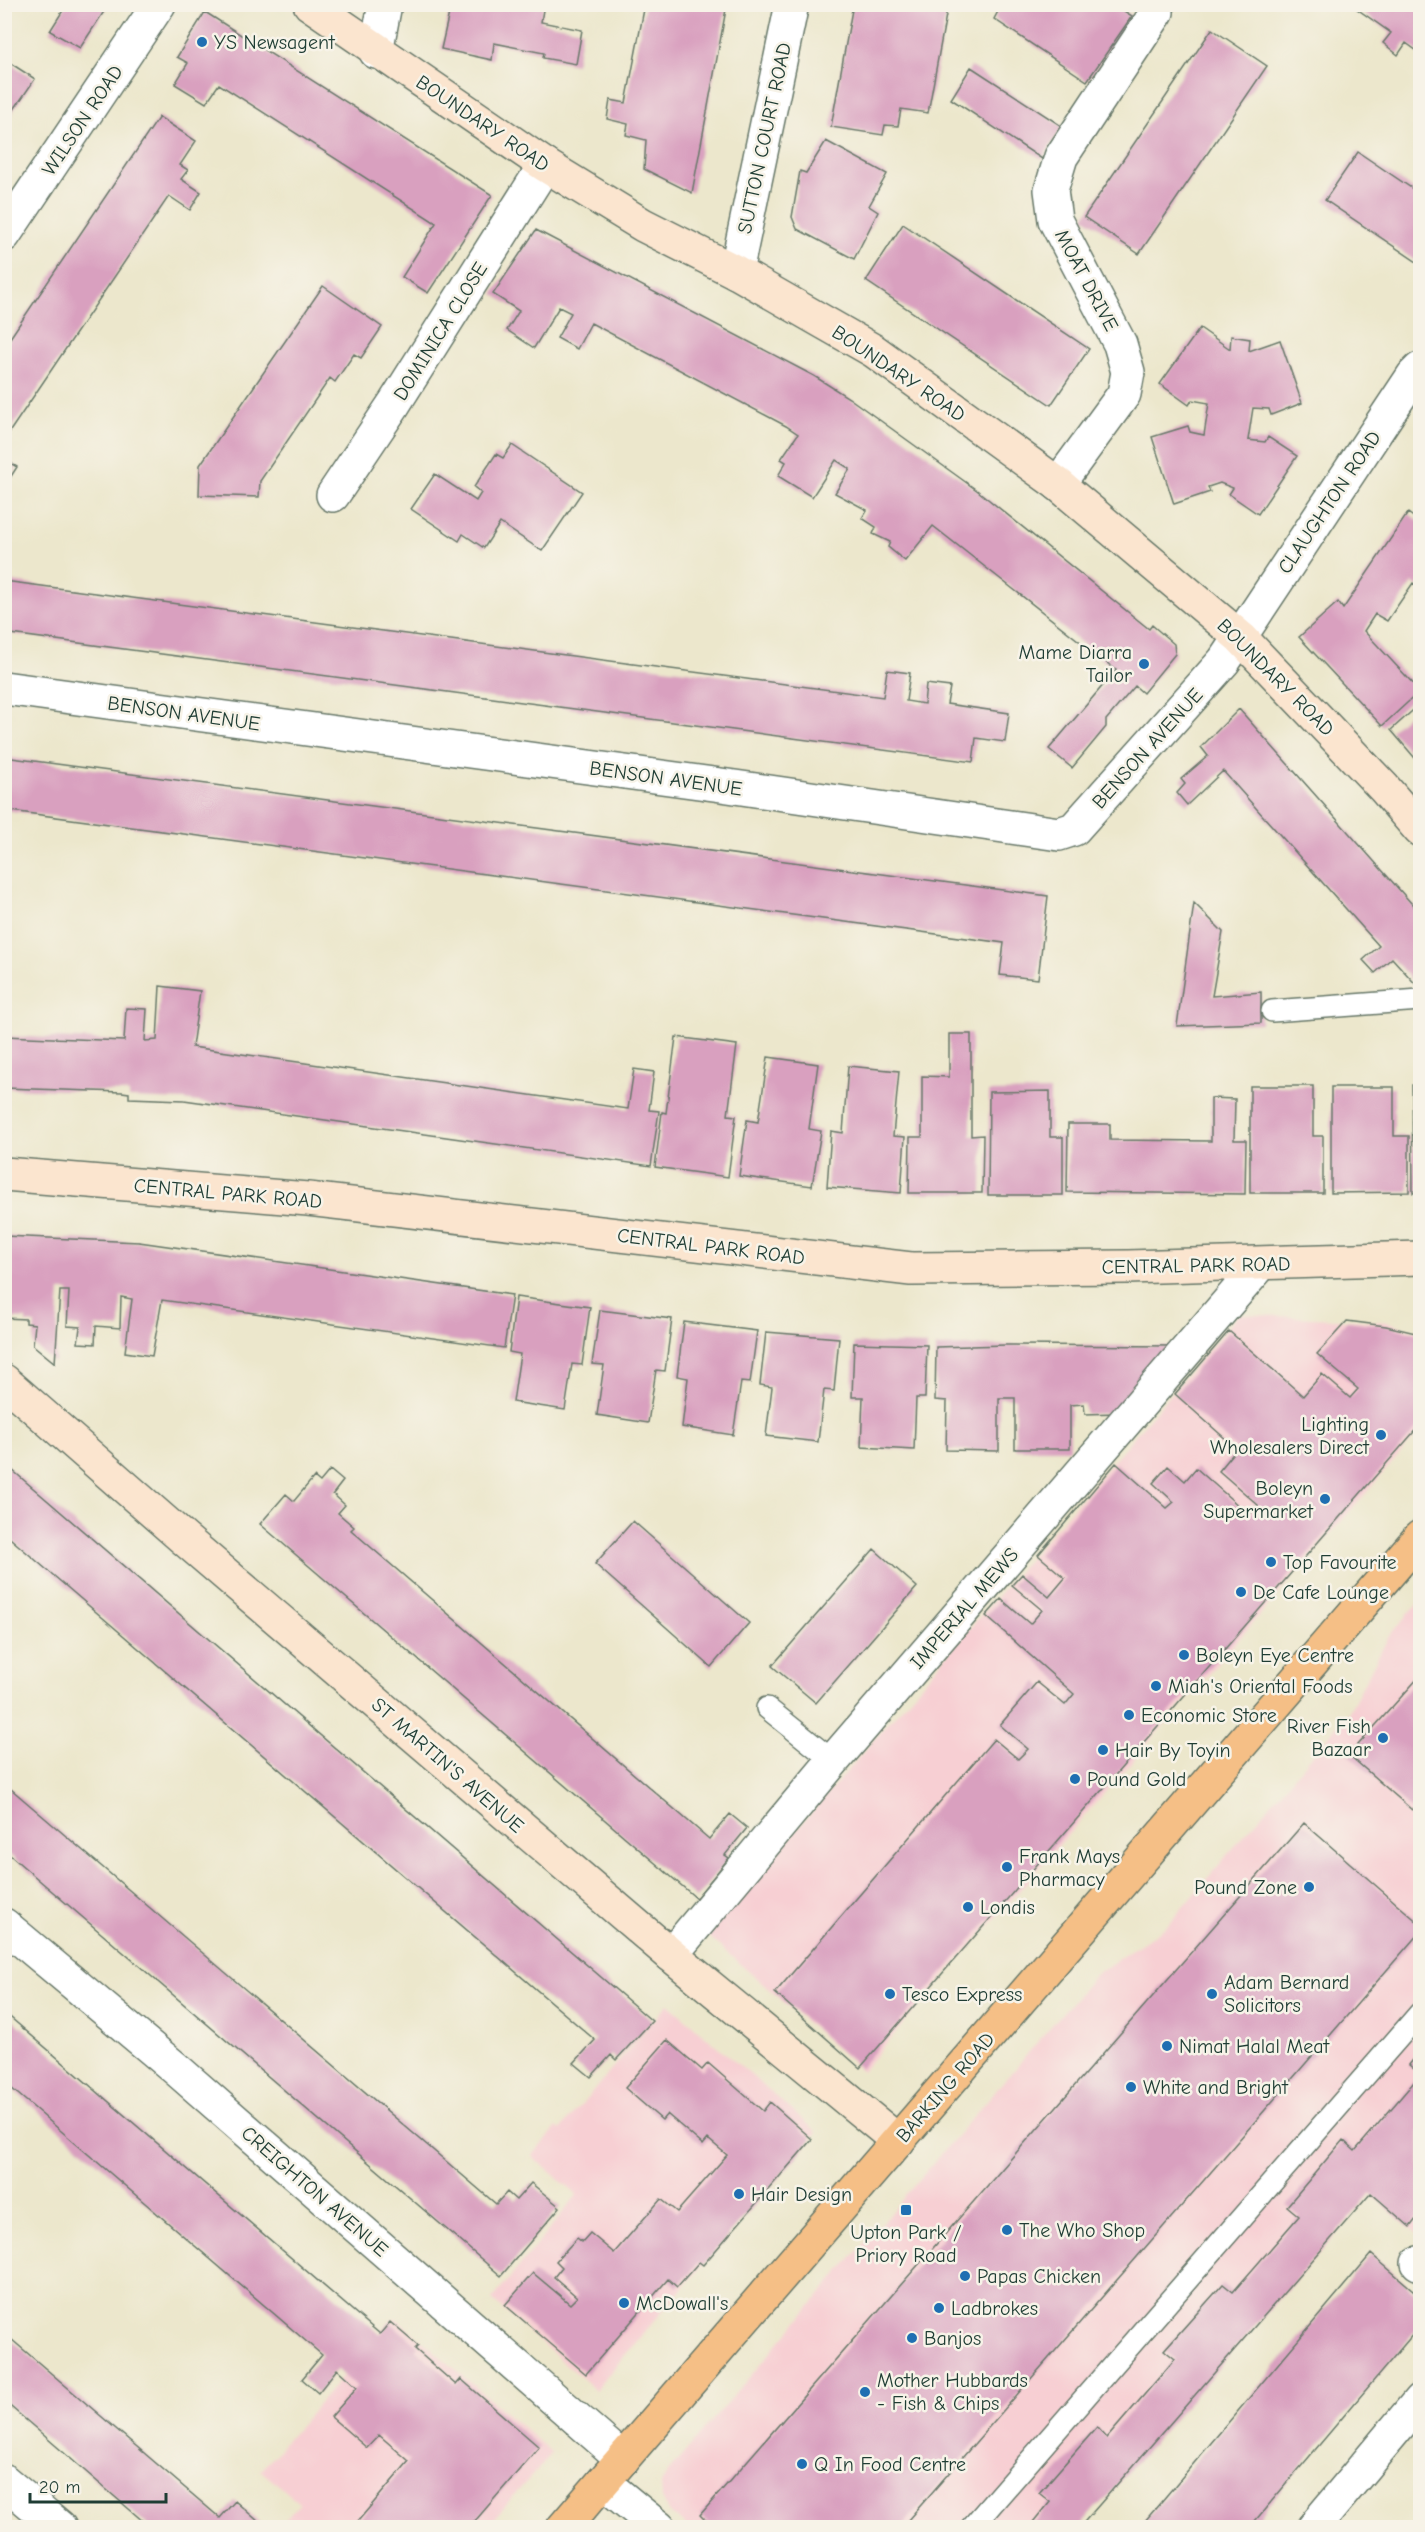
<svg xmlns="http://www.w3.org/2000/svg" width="1425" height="2532" font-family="'Comic Neue',sans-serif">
	<rect width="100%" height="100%" fill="#f7f3e8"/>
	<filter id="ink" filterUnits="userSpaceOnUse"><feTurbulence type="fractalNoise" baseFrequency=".0167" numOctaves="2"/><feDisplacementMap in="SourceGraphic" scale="12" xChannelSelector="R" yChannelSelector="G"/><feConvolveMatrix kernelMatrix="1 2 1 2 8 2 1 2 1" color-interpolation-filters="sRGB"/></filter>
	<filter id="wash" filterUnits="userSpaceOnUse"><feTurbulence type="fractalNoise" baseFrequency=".008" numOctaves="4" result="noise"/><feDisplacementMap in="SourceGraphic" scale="24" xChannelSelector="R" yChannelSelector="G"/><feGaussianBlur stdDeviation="1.35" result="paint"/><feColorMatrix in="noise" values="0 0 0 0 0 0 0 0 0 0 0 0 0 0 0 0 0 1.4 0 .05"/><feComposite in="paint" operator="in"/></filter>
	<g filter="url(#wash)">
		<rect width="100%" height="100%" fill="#ece7cc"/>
		<!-- built -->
		<path fill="#f7cfd3" d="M1239,1314l149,8 32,11v98l-558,640 -155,-136z
			M1420,1601v635l-49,-42 -292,333h-391l-18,-14 -8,-15 -1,-14 7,-12 427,-497 72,-49 181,-213 40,-75z
			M668,2004l149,128 -222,258 -103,-90 85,-105 -45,-39 25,-29 3,3z
			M396,2318l156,135 -66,74h-207l21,-24 -39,-33 129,-148z"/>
		<g id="blocks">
			<!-- building -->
			<path fill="#d9a0bf" d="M67,4h42l-29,44 -30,-17z
				M451,4h93l-3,18 41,8 -6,34 -33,-6 1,-5 -50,-10 -2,17 -51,-11z
				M645,4h82l-35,189 -48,-24 2,-29 -20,-5 2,-11 -21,-5 3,-19 16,3z
				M853,4h95l-20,109 -27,-4 -3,17 -13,-1 -2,10 -52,-8z
				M1002,4h111l19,12 -45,65 -93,-62z
				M1350,4h70v49l-14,-10 -8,12 -15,-12 8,-10z
				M205,12l287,183 -64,98 -26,-16 34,-54 -217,-139 -13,19 -31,-19 13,-21 -11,-6z
				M1212,29l55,37 -128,188 -55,-37z
				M4,59l31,20 -31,45z
				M971,67l92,60 -21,32 -91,-60z
				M159,117l37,24 -16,24 8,5 -7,9 20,13 -11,18 -21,-14 -165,244v-93z
				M826,141l61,33 -18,32 9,6 -24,47 -57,-30 -5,-12 8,-46 6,2z
				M1358,152l62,42v70l-95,-64z
				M903,224l186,125 -38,56 -185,-124z
				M536,230l278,146 35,22 129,93 171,138 3,-4 22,19 1,10 -32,39 -8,-7 -29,34v7l-34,41 -23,-19 67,-79 -183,-144 -28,35 -17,-14 2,-5 -17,-8 3,-7 -14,-9 5,-8 -32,-17 15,-24 -14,-9 -24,37 -34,-21 8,-14 -5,-3 17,-25 -12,-8 -195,-103 -14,26 -20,-11 14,-25 -12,-6 -25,41 -27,-18 12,-19 -26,-17z
				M323,286l59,41 -21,31 -7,-4 -19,28 -5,-4 -70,103 -1,16 -60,-2 1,-30z
				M1200,328l30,21 1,-13 19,3 -1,12 31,-11 22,63 -31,12 -2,-6 -16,-1 -5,32 17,2 3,-5 29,19 -39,58 -29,-20 4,-6 -13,-5 -12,4 2,5 -36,12 -22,-67 36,-11 2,6 14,3 5,-32 -17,-3 -3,5 -29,-21z
				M512,445l70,47 -40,59 -42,-28 -16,25 -21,-14 -4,7 -48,-32 24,-35 41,27 5,-8 -7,-6 22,-33 7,4z
				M4,459l13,8 -11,17 -2,-1z
				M1408,513l12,9v66l-7,-5 -26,38 -12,-7 -11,17 56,60 -38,35 -83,-89 39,-35 5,7z
				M4,581l879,116 4,-27 23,3 -4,28 18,3 2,-20 24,3 -3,17 62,9 -4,29 -29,-4 -3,24 -969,-129z
				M1420,704v60l-29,-34z
				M1239,709l181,204v76l-28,-31 -17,15 -12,-13 16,-14 -156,-175 -36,34 -10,-12 8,-9 -4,-5 27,-23 -7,-9z
				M4,757l1044,139 -10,83 -38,-4 4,-32 -1000,-133z
				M1194,903l29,29 -11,64 49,-4v31l-84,3z
				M160,986l40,5 -8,56 436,62 6,-40 20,3 -5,38 10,1 -8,55 -467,-66 -55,-2v-5l-7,-1 -118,-4v-52l120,5 2,-33 21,1 -2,32 12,-1z
				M949,1034h22v102l12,-1 -1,58h-73l1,-56h12v-61l27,1z
				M676,1037l61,8 -9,70 8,1 -8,61 -73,-10 7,-55 4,1z
				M768,1057l50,7 -9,65 12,2 -9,55 -73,-10 8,-56 11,2z
				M848,1066l51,5 -6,65 12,1 -4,56 -74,-6 4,-56 12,2z
				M1412,1085h8v108h-7z
				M1250,1086h63v50h10v57h-73z
				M1331,1087h63v49h15v56l-78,1z
				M1050,1091v46h13v58h-75l1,-103z
				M1211,1098l24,1 -1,41h12l-1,54 -178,-2 1,-68h42v16l101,1z
				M4,1236l135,6 373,53 -8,53 -342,-48 -10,56 -27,-4 7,-53 -11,-2 -1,31 -24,-2 -1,18 -17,-1 2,-16 -13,-1 2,-35h-9l-5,72 -22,-18 2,-21 -9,-1v-4l-22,-1z
				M516,1297l74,10 -8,58 -10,-1 -7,46 -52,-8 7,-48 -11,-2z
				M600,1310l72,9 -7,52 -9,-1 -8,53 -51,-8 7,-50 -12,-1z
				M1347,1321l39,5 34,8v91l-560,643 -85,-75 219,-254 24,20 10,-10 -28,-24 37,-43 28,23 9,-11 -88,-78 15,-17 29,25 12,-14 -30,-25 10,-11 27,23 16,-19 -27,-23 78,-92 51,45 7,-6 -21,-19 15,-17 17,15 11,-13 53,47 9,-10 -39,-34 18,-22 -62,-55 54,-63 74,65 19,-22 28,24 8,-9 -41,-35z
				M684,1322l73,9 -7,52 -9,-1 -8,53 -51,-8 6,-49 -11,-2z
				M766,1332l73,6 -5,53 -10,-1 -6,52 -52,-6 6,-49 -12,-2z
				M854,1343l73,2 -2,53h-9l-2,52 -53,-3 2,-50h-11z
				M1006,1345l169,1 -58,67 -32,1 -1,-10 -14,1v44h-55v-51h-16v53l-53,-1 1,-49 -12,-1 1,-53z
				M4,1463l648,558 -36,39 -5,-5 -20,22 -17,-14 21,-23 -591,-507z
				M330,1470l13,11 -10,13 12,11 -7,8 16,14 -3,3 358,309 21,-25 17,14 -22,27 4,3 -33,40 -436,-374 26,-30 8,7 20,-24 6,5z
				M633,1521l116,102 -38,44 -116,-103z
				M874,1549l43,38 -101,116 -44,-37z
				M1420,1676v137l-6,-5 -2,2 -63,-55z
				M4,1783l492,421 11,-12 9,8 15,-17 29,24 -59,69 -497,-426z
				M1304,1823l116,101v8l-519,596h-188l-13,-13z
				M4,2012l376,322 10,-12 28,24 -3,3 41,36 5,-6 78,68 -70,81h-117l57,-67 -30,-26 -12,13 -36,-31 26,-30 -20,-18 -19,24 -16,-14 20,-24 -318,-273z
				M667,2040l35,30 6,-7 55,48 7,-9 42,37 -109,126 -4,-3 -22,25 -9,-8 -82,95 -81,-69 28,-32 37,31 7,-7 -23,-20 8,-10 -6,-6 21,-23 5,4 8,-9 24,20 47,-54 16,13 50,-57 -19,-16 -5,6 -36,-31 -5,6 -37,-32z
				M1420,2051v23l-11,-9z
				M1420,2075v139l-10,13 -39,-34 -292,335h-50l21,-26 -11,-9 58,-66 10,11 68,-79 -11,-9 59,-66 10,8 66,-76 -12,-10 56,-66 12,11z
				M1371,2254l49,42v30l-171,202h-110z
				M4,2333l216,185 15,-17 31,27h-115l-147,-127z"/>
		</g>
	</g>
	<g filter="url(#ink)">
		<use href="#blocks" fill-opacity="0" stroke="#677869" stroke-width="1.5"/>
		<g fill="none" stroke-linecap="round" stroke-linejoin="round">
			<defs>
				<path id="lane" d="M1272,1011l148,-11
					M767,1708l66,53
					M971,2528l449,-515"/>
				<path id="street" d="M376,52l9,-48
					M4,235l155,-231
					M736,272l56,-268
					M1058,484l66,-90 4,-22 -8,-28 -65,-124 -4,-30 10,-33 96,-145
					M333,495l61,-91 151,-239
					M4,688l717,97 338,49 15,-5 150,-168 189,-285 7,-7
					M4,1925l171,143 448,391
					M671,1955l162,-194 428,-497
					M1418,2263l2,1
					M4,2481l56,47
					M603,2482l56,46
					M1313,2528l107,-128"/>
				<path id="secondary" d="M310,4l235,161 98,60 93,47 138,79 184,133 183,154 143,150 36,42
					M4,1174l304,25 603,70 217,-2 292,-9
					M4,1381l178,156 489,418 227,186"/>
				<path id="primary" d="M563,2528l857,-991"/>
			</defs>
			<!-- lane casing -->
			<use href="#lane" stroke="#677869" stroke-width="24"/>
			<!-- street casing -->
			<use href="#street" stroke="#677869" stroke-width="36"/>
			<!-- secondary casing -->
			<use href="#secondary" stroke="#677869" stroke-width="36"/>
			<!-- primary casing -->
			<use href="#primary" stroke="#677869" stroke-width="36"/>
			<!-- lane -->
			<use href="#lane" stroke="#fff" stroke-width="21"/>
			<!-- street -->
			<use href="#street" stroke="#fff" stroke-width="33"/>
			<!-- secondary -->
			<use href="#secondary" stroke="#fbe5cf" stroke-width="33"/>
			<!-- primary -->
			<use href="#primary" stroke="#f5bf86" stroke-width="33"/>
		</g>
	</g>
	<!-- markers -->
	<g fill="#1f6fb2" stroke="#f7f3e8" stroke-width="2">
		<circle cx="202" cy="42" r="6"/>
		<circle cx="1144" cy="664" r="6"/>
		<circle cx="1381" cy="1435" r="6"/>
		<circle cx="1325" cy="1499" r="6"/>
		<circle cx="1271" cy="1562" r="6"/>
		<circle cx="1241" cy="1592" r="6"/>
		<circle cx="1184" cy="1655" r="6"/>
		<circle cx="1156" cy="1686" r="6"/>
		<circle cx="1129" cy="1715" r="6"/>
		<circle cx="1383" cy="1738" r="6"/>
		<circle cx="1103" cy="1750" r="6"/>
		<circle cx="1075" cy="1779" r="6"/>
		<circle cx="1007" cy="1867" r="6"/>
		<circle cx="1309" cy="1887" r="6"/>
		<circle cx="968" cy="1907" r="6"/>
		<circle cx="890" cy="1994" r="6"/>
		<circle cx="1212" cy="1994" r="6"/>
		<circle cx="1167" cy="2046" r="6"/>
		<circle cx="1131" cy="2087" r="6"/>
		<circle cx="739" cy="2194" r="6"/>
		<rect x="900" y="2204" width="12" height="12" rx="3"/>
		<circle cx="1007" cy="2230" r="6"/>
		<circle cx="965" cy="2276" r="6"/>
		<circle cx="624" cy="2303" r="6"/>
		<circle cx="939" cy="2308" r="6"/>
		<circle cx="912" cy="2338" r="6"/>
		<circle cx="865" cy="2392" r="6"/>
		<circle cx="802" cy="2464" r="6"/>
	</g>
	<g text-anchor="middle" stroke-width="5" stroke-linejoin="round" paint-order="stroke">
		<!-- poi labels -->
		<g font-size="20" fill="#1f3d34" stroke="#f7f3e8" text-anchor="start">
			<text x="214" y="49">YS Newsagent</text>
			<text x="1132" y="659" text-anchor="end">Mame Diarra<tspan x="1132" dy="23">Tailor</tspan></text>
			<text x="1369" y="1431" text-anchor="end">Lighting<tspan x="1369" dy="23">Wholesalers Direct</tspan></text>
			<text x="1313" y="1495" text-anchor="end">Boleyn<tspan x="1313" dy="23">Supermarket</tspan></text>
			<text x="1283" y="1569">Top Favourite</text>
			<text x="1253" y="1599">De Cafe Lounge</text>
			<text x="1196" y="1662">Boleyn Eye Centre</text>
			<text x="1168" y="1693">Miah's Oriental Foods</text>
			<text x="1141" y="1722">Economic Store</text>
			<text x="1371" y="1733" text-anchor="end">River Fish<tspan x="1371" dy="23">Bazaar</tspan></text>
			<text x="1115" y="1757">Hair By Toyin</text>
			<text x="1087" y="1786">Pound Gold</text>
			<text x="1019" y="1863">Frank Mays<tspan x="1019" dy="23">Pharmacy</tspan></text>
			<text x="1297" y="1894" text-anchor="end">Pound Zone</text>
			<text x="980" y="1914">Londis</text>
			<text x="1224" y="1989">Adam Bernard<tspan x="1224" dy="23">Solicitors</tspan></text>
			<text x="902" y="2001">Tesco Express</text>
			<text x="1179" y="2053">Nimat Halal Meat</text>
			<text x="1143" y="2094">White and Bright</text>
			<text x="751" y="2201">Hair Design</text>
			<text x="1019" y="2237">The Who Shop</text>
			<text x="906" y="2239" text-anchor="middle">Upton Park /<tspan x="906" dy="23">Priory Road</tspan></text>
			<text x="977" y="2283">Papas Chicken</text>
			<text x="636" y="2310">McDowall's</text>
			<text x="951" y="2315">Ladbrokes</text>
			<text x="924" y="2345">Banjos</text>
			<text x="877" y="2387">Mother Hubbards<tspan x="877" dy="23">- Fish &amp; Chips</tspan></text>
			<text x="814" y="2471">Q In Food Centre</text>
		</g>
		<!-- street labels -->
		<g font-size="20" fill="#1f3d34" stroke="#f7f3e8">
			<text transform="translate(82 120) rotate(-56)" y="7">WILSON ROAD</text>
			<text transform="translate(483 123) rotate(34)" y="7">BOUNDARY ROAD</text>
			<text transform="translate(764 138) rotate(-78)" y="7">SUTTON COURT ROAD</text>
			<text transform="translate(1087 280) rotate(62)" y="7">MOAT DRIVE</text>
			<text transform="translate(440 331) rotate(-58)" y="7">DOMINICA CLOSE</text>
			<text transform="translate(899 373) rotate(34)" y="7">BOUNDARY ROAD</text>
			<text transform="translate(1329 502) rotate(-56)" y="7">CLAUGHTON ROAD</text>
			<text transform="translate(1276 677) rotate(45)" y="7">BOUNDARY ROAD</text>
			<text transform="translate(184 713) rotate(8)" y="7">BENSON AVENUE</text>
			<text transform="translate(1147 748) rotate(-48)" y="7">BENSON AVENUE</text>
			<text transform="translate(666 778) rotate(8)" y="7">BENSON AVENUE</text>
			<text transform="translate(228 1193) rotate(5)" y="7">CENTRAL PARK ROAD</text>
			<text transform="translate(711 1246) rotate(7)" y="7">CENTRAL PARK ROAD</text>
			<text transform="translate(1196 1265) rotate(-1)" y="7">CENTRAL PARK ROAD</text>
			<text transform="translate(964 1608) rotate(-49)" y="7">IMPERIAL MEWS</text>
			<text transform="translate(448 1765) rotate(41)" y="7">ST MARTIN'S AVENUE</text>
			<text transform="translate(945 2087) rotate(-49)" y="7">BARKING ROAD</text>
			<text transform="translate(315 2191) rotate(41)" y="7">CREIGHTON AVENUE</text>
		</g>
	</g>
	<!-- margin -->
	<rect width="1425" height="2532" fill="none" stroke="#f7f3e8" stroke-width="24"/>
	<!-- scale -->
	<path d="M30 2493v9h136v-9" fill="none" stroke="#1f3d34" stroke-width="3"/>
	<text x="39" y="2493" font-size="18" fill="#1f3d34" stroke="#f7f3e8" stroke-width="4.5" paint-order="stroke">20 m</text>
</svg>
